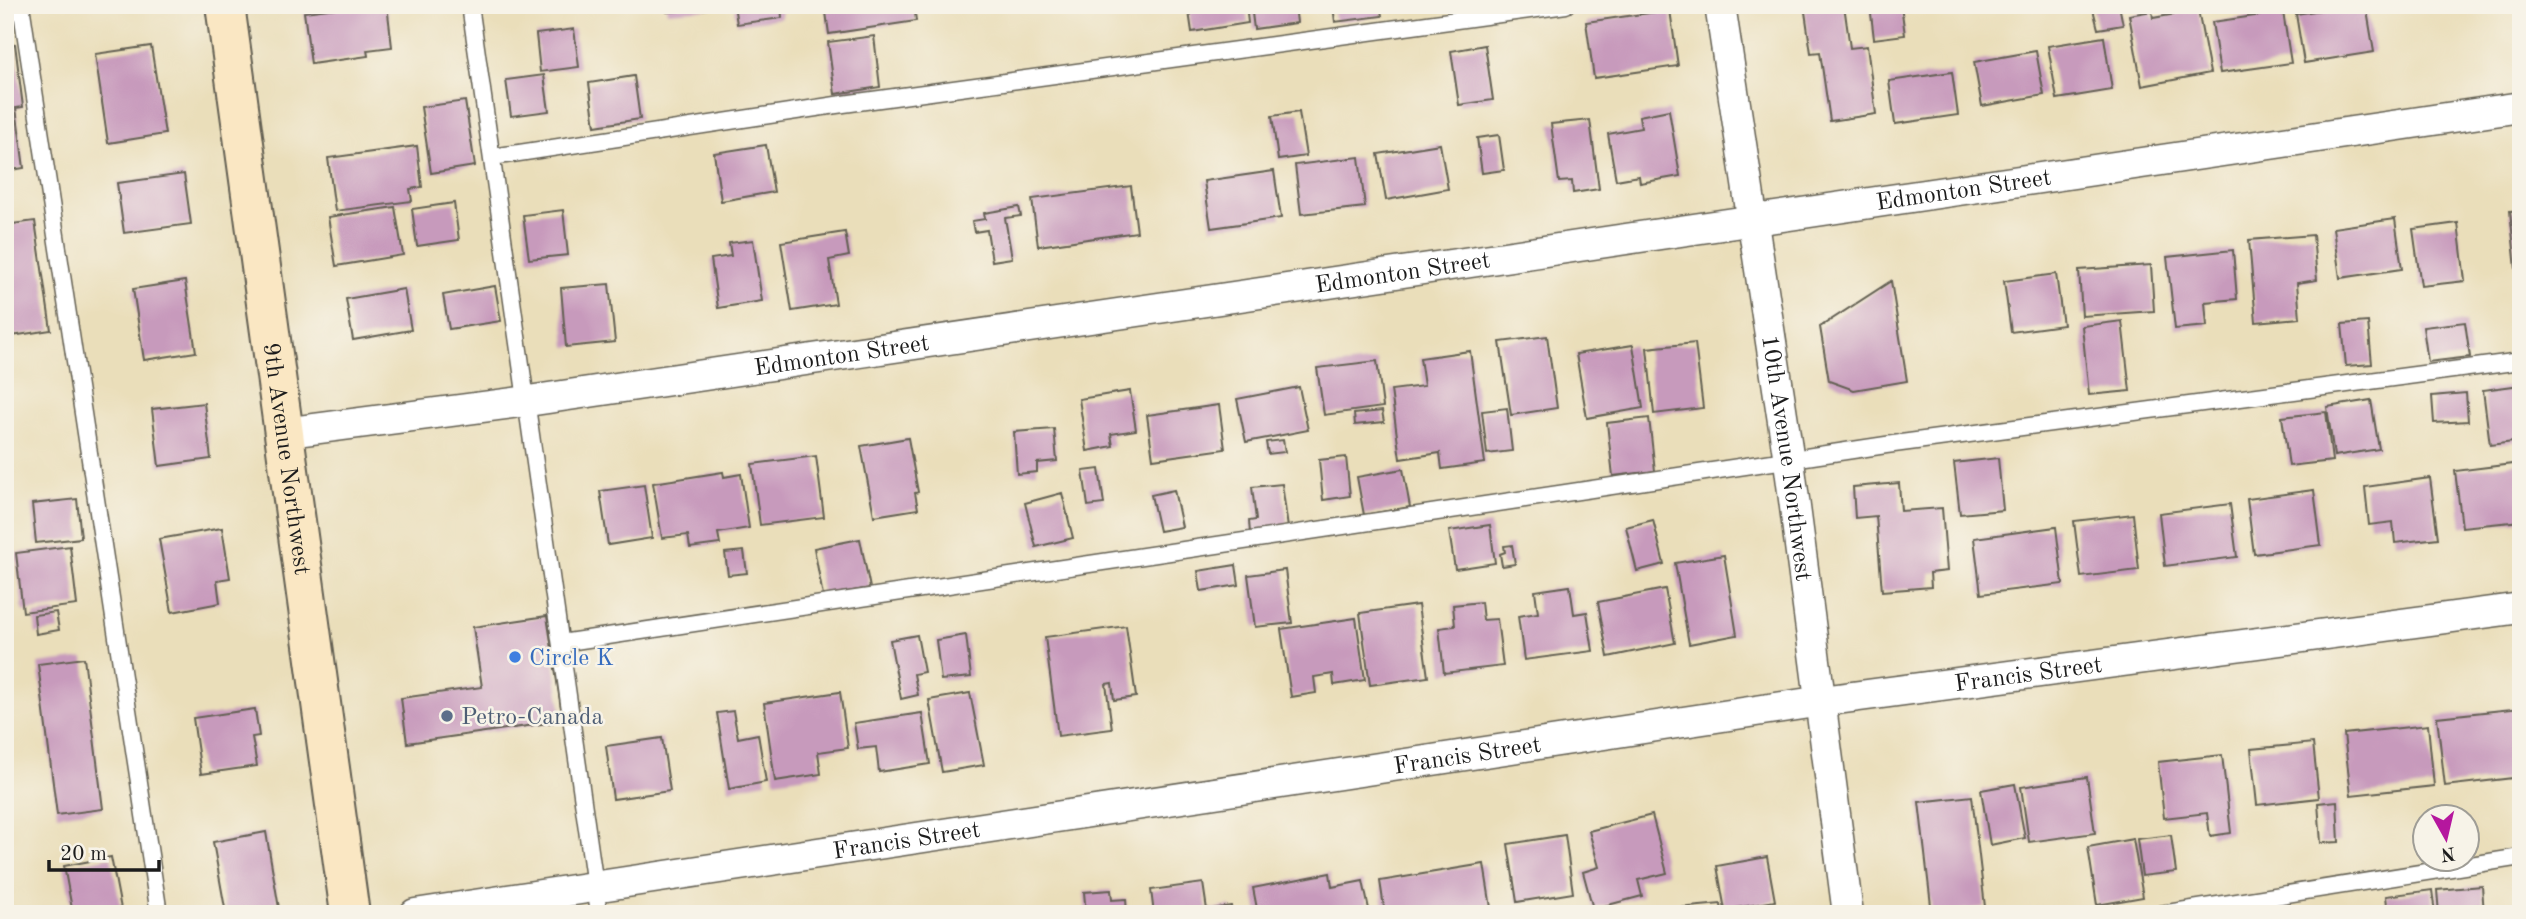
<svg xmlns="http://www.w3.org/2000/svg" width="2526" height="919" font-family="'Old Standard TT',serif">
	<rect width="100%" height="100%" fill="#f7f3e8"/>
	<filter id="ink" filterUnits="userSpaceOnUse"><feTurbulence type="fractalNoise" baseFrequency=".0143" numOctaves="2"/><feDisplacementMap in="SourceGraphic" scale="14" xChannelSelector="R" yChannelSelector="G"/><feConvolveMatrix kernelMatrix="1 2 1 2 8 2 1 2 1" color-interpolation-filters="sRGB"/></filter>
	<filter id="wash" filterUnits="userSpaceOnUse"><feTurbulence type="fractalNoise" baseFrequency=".00686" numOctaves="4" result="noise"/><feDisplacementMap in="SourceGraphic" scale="28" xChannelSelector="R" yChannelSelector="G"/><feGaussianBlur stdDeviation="1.57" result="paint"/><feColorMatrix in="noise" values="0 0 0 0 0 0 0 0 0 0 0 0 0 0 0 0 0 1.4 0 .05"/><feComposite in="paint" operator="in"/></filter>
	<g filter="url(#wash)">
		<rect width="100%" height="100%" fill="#eadeba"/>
		<g id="blocks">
			<!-- building -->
			<path fill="#c79abc" d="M361,5h26l5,42 -25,3 1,6 -57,8 -7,-52z
				M666,5h41v4l-40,3z
				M734,5h47l1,13 -45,6z
				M825,5h89l2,16 -87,13z
				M1188,5h58l2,18 -56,9z
				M1251,5h44l2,18 -43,6z
				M1333,5h47l2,11 -47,6z
				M1804,5h40l6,43 17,-2 9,68 -46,7 -10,-69 -9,1z
				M1870,5h31l4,30 -31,4z
				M2092,5h27l4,20 -25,4z
				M2352,5h14l8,47 -70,11 -8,-49z
				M1670,10l8,56 -84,12 -8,-56z
				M2198,10l12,63 -68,13 -13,-71 23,-4 1,7z
				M2283,12l8,51 -71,10 -8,-51z
				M574,29l5,38 -39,5 -4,-38z
				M874,36l6,51 -45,7 -7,-52z
				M2104,37l8,53 -55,9 -9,-53z
				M15,44l8,63 -7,1 8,60 -19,3v-125z
				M1485,45l8,55 -34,5 -8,-54z
				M151,46l14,88 -57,9 -13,-89z
				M2036,51l8,44 -62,11 -8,-44z
				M1952,72l6,43 -63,9 -6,-43z
				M544,75l5,36 -38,5 -5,-36z
				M634,76l6,43 -45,7 -6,-43z
				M465,101l10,65 -44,7 -10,-66z
				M1669,110l11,66 -40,7 -1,-7 -23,4 -8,-46 33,-6 -2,-12z
				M1299,112l7,44 -28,4 -6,-44z
				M1590,120l9,69 -26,4 -1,-12 -13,1 -8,-58z
				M1499,135l5,35 -22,3 -5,-35z
				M1440,144l8,45 -62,11 -8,-46z
				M766,145l8,47 -53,9 -7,-48z
				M417,146l5,41 -12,2 2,12 -77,10 -7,-53z
				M1359,157l6,50 -64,7 -6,-49z
				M1274,171l7,47 -70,10 -7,-47z
				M184,174l7,50 -67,9 -7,-50z
				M1131,186l6,46 -99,14 -6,-47z
				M454,203l5,37 -42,6 -5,-37z
				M395,207l8,48 -67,11 -8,-49z
				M1019,207l2,9 -16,2 7,40 -20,3 -5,-31 -13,2 -2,-11 13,-2 -1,-6z
				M563,210l5,45 -39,4 -6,-44z
				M2521,210v58l-5,1 -6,-58z
				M2395,219l7,50 -62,9 -7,-50z
				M35,221l16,109 -46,7v-112z
				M2458,223l7,58 -44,5 -8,-57z
				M845,232l4,24 -20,4 7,44 -44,7 -11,-69z
				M2313,235l4,45 -20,3 3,35 -44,4 -7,-82z
				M753,240l9,61 -44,7 -7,-49 20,-3 -2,-13z
				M2233,250l4,49 -32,3 2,24 -32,3 -8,-72z
				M2151,265l3,46 -72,5 -3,-46z
				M2056,274l7,51 -52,7 -7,-51z
				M185,281l11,71 -52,8 -11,-71z
				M1891,281l16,100 -53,9 -25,-9 -9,-54z
				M609,284l6,58 -49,5 -5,-59z
				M495,286l6,35 -52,8 -6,-34z
				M404,289l7,41 -58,10 -7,-41z
				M2122,321l8,70 -41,4 -7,-69z
				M2368,322l4,42 -26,2 -4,-42z
				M2465,322l5,35 -42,5 -5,-35z
				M1547,336l10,72 -46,7 -11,-73z
				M1695,343l8,65 -49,6 -7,-66z
				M1633,345l10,63 -56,10 -11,-64z
				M1470,351l15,112 -43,6 -2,-16 -40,6 -9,-69 33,-4 -4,-28z
				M1377,361l6,46 -59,8 -7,-47z
				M2521,385v56l-31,4 -7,-55z
				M1299,387l9,43 -62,12 -9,-43z
				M1130,391l6,39 -25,4 2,12 -26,5 -8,-52z
				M2466,393l2,28 -34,2 -2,-27z
				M2371,400l8,49 -45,7 -7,-49z
				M204,403l7,56 -52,7 -7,-57z
				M1219,405l6,44 -72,10 -6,-44z
				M1507,408l5,43 -25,3 -5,-43z
				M1382,411l2,11 -29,3 -1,-11z
				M2326,412l6,49 -43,5 -7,-49z
				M1649,418l6,53 -42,5 -6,-53z
				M1054,429l3,32 -20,2v9l-20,2 -3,-42z
				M908,438l10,54 -3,1 3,16 -44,7 -13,-70z
				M1283,440l2,12 -17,2 -2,-12z
				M816,456l8,61 -64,8 -8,-61z
				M1346,457l4,39 -27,4 -4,-40z
				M1998,458l5,52 -43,4 -6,-51z
				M2521,463v58l-59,6 -7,-56z
				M1099,469l5,35 -16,2 -5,-35z
				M1403,469l7,38 -46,8 -7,-38z
				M723,472l1,5 17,-3 8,54 -31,5 2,11 -30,4 -2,-13 -26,3 -9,-55z
				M2430,478l8,60 -43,5 -2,-21 -24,3 -4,-38z
				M1899,483l2,28 41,-3 5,63 -17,2 1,14 -49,4 -6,-75 -21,2 -2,-31z
				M1282,484l6,44 -38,5 -1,-12 7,-1 -4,-33z
				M644,485l8,53 -44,7 -8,-54z
				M1174,490l8,37 -23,4 -8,-36z
				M2314,490l7,55 -67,9 -7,-55z
				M1062,493l11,45 -37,9 -11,-44z
				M77,499l4,39 -45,5 -4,-39z
				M2230,504l7,53 -72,9 -6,-53z
				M2133,514l6,56 -58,7 -7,-56z
				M1653,520l11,44 -27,7 -11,-44z
				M1490,525l5,38 -40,6 -6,-38z
				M2056,527l7,57 -82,10 -7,-56z
				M222,528l8,50 -13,2 3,23 -48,9 -13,-73z
				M860,539l10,49 -47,8 -9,-48z
				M1512,545l3,19 -13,2 -2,-12 5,-2 -1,-6z
				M70,546l7,59 -54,7 -7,-59z
				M744,551l3,22 -19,2 -3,-22z
				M1724,555l13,80 -48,9 -14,-81z
				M1236,565l3,20 -38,6 -3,-20z
				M1285,570l7,53 -37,4 -7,-52z
				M1570,586l4,28 13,-2 6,39 -69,9 -6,-44 20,-3 -3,-22z
				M1665,589l10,54 -67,14 -10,-55z
				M1481,602l2,18 14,-1 6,47 -59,7 -5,-45 16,-2 -2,-21z
				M1418,605l10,72 -58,8 -10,-72z
				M56,612l3,18 -23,4 -2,-19z
				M547,616l16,105 -156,22 -6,-45 81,-11 -9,-60z
				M1356,618l9,62 -31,5 -1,-11 -19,3 2,16 -25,4 -10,-68z
				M1126,626l10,71 -22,3 -2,-17 -6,1 6,45 -54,7 -13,-99z
				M917,635l7,37 -10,2 4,21 -17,4 -11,-59z
				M966,635l5,42 -30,3 -5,-40z
				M84,658l19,151 -46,6 -19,-151z
				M840,692l8,56 -30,4 3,22 -46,7 -11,-78z
				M970,693l14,72 -42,7 -13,-72z
				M2521,708v69l-76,9 -8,-69z
				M255,709l4,27 -7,1 5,29 -56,8 -8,-56z
				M733,711l5,27 20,-4 8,48 -37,7 -12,-76z
				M922,713l8,51 -51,8 -3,-25 -18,2 -4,-26z
				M2428,725l6,61 -83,9 -7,-61z
				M662,738l8,53 -57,8 -7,-53z
				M2313,743l6,55 -62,7 -6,-56z
				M2222,755l9,78 -21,3 -3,-23 -43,5 -6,-56z
				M2087,777l8,56 -66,9 -8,-55z
				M2015,784l10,54 -35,7 -9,-55z
				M1972,796l13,111 -53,7 -13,-112z
				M2337,801l2,41 -18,1 -3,-40z
				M1652,815l15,58 -29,7 4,16 -49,13 -10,-37 16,-5 -10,-36z
				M266,832l14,82h-54l-13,-72z
				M1565,835l8,58 -56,9 -9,-58z
				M2171,835l5,37 -34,4 -5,-37z
				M2133,839l10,58 -46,8 -9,-58z
				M111,857l11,57h-49l-9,-48z
				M1767,857l8,44 -50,9 -8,-44z
				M1484,864l8,50h-107l-5,-33z
				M1330,873l2,14 31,-6 7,33h-112l-5,-26z
				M1203,883l4,27 24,-4 1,8h-78l-3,-24z
				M2482,886l2,28h-45l-2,-24z
				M1111,890l1,10 14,-1 1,15h-41l-2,-22z
				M2432,890l3,24h-47l-2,-18z
				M1721,904l1,10h-42l-1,-6z"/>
		</g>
	</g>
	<g filter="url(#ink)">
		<use href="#blocks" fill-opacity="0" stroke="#646053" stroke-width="2"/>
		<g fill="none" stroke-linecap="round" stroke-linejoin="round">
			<defs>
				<path id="lane" d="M21,5l138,909
					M470,5l129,909
					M492,157l344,-52 730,-100
					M561,643l1325,-198 635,-84
					M2161,914l360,-57"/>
				<g id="street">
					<path id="s1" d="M1720,5l69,456 59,453"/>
					<path id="s2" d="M282,433l246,-32 1993,-294"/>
					<path id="s3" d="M415,914l1407,-213 699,-93"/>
				</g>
				<g id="secondary">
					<path id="s4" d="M225,5l125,909"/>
				</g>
			</defs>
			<!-- lane casing -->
			<use href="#lane" stroke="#646053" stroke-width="19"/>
			<!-- street casing -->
			<use href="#street" stroke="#646053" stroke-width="33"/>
			<!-- secondary casing -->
			<use href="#secondary" stroke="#646053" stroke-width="42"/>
			<!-- lane -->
			<use href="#lane" stroke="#fff" stroke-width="16"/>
			<!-- street -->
			<use href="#street" stroke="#fff" stroke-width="30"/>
			<!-- secondary -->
			<use href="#secondary" stroke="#fae7c3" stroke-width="38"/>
		</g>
	</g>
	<!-- markers -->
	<circle fill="#3f7fe0" stroke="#f7f3e8" stroke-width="2.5" cx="515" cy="657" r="7"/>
	<circle fill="#5c6f8a" stroke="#f7f3e8" stroke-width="2.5" cx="447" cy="716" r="7"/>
	<g text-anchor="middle" stroke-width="5" stroke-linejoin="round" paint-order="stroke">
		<!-- street labels -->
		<g font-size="24" fill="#1c1c1c" stroke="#f7f3e8">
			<text dy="8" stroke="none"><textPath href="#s2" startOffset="1699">Edmonton Street</textPath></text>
			<text dy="8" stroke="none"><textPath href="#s2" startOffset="1132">Edmonton Street</textPath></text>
			<text dy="8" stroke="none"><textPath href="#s2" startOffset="565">Edmonton Street</textPath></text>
			<text dy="8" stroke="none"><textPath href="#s1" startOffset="458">10th Avenue Northwest</textPath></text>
			<text dy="8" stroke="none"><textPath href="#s4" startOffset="458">9th Avenue Northwest</textPath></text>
			<text dy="8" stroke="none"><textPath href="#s3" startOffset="1631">Francis Street</textPath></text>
			<text dy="8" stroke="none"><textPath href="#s3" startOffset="1064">Francis Street</textPath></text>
			<text dy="8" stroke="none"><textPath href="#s3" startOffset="497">Francis Street</textPath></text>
		</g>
		<!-- shop labels -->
		<g font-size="24" fill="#366cbe" stroke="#f7f3e8" text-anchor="start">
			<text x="529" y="665">Circle K</text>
		</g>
		<!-- service labels -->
		<g font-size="24" fill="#4e5e75" stroke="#f7f3e8" text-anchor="start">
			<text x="461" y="724">Petro-Canada</text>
		</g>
	</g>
	<!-- margin -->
	<rect width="2526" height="919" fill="none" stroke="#f7f3e8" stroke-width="28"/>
	<!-- north arrow -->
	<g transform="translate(2446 838) rotate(172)"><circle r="33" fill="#f7f3e8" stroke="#9f9d96" stroke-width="2"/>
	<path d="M0-5L12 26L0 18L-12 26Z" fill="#b5179e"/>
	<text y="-10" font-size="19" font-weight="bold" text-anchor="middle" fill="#1c1c1c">N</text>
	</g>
	<!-- scale -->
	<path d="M49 860v10h110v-10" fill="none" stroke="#1c1c1c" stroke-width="3.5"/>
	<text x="60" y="860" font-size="21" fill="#1c1c1c" stroke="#f7f3e8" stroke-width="5" paint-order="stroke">20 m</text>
</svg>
